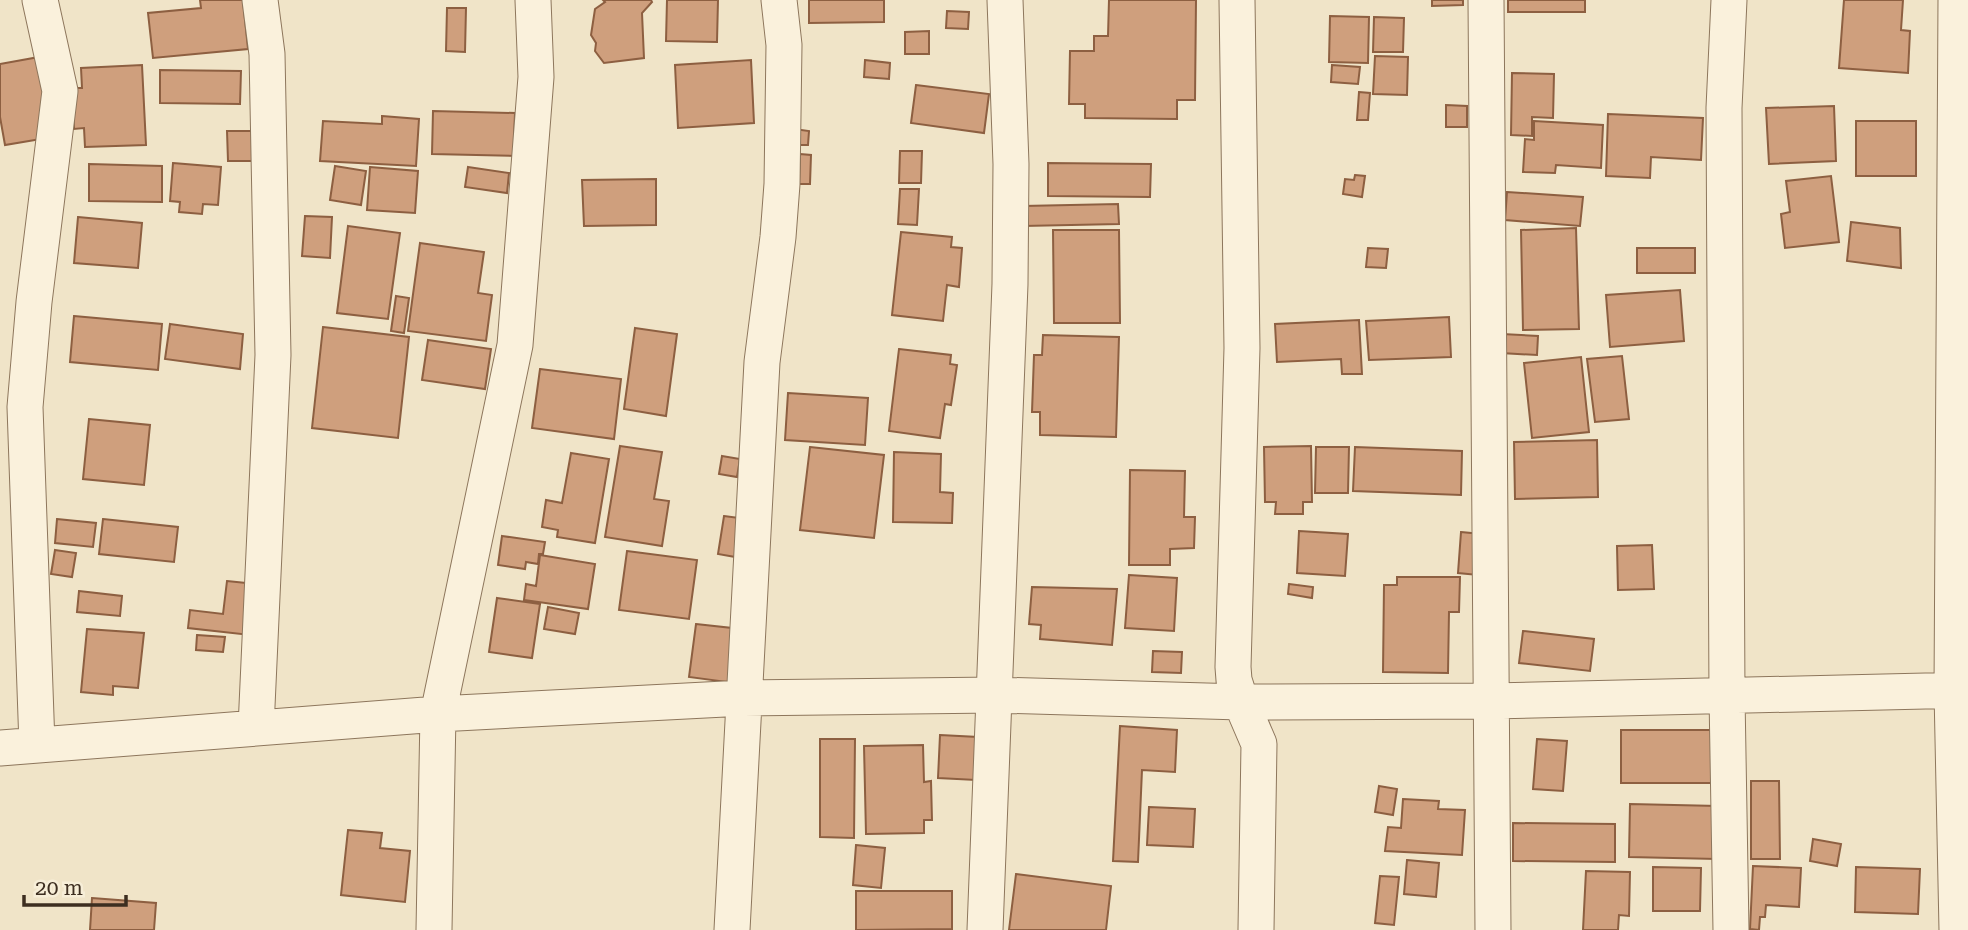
<svg xmlns="http://www.w3.org/2000/svg" width="1968" height="930" font-family="'Roboto Serif',serif">
	<rect width="100%" height="100%" fill="#f0e4c8"/>
	<!-- building -->
	<path fill="#cf9f7d" stroke="#8d5f41" stroke-width="2" d="M200,0h43l5,49 -95,9 -5,-45 53,-5z
		M603,0h48l1,2 -10,11 2,45 -40,5 -9,-12 1,-8 -5,-8 4,-26 10,-7z
		M667,0h51l-1,42 -51,-1z
		M809,0h75v22l-75,1z
		M1109,0h87l-1,100h-18v19l-92,-1v-14h-16l1,-53h24v-15h14z
		M1432,0h31v5l-31,1z
		M1508,0h77v12h-77z
		M1844,0h59l-2,30 9,1 -2,42 -69,-5z
		M447,8h19l-1,44 -19,-1z
		M947,11l22,1 -1,17 -22,-1z
		M1330,16l39,1 -1,46 -39,-1z
		M1374,17l30,1 -1,34h-30z
		M929,31v23h-24v-22z
		M1375,56l33,1 -1,38 -34,-1z
		M39,57l14,80 -48,8 -5,-28v-53z
		M751,60l3,63 -76,5 -3,-63z
		M865,60l25,3 -1,16 -25,-2z
		M142,65l4,80 -61,2 -1,-19 -10,1 -2,-41h10l-1,-20z
		M1332,65l28,2 -2,17 -27,-2z
		M160,70l81,1 -1,33 -80,-1z
		M1512,73l42,1 -1,44 -21,-1v19l-21,-1z
		M916,85l73,9 -5,39 -73,-10z
		M1359,92l11,1 -2,27h-11z
		M1446,105l21,1v21h-21z
		M1834,106l2,55 -67,3 -3,-56z
		M433,111l82,2 -1,27 8,16 -90,-2z
		M1608,114l95,4 -2,42 -50,-3 -1,21 -44,-2z
		M382,116l37,3 -3,47 -96,-5 3,-40 59,3z
		M1534,121l69,4 -2,43 -45,-3 -1,8 -32,-1 2,-33 9,1z
		M1856,121h60v55h-60z
		M794,129l15,2 -1,14h-15z
		M227,131h30l1,30h-30z
		M900,151h22l-1,32h-22z
		M800,154l11,1 -1,29h-11z
		M173,163l48,4 -3,38 -15,-1 -1,10 -23,-2 1,-10 -10,-1z
		M1048,163l103,1 -1,33 -102,-1z
		M89,164l73,2v36l-73,-1z
		M335,166l31,5 -5,34 -31,-5z
		M370,167l48,4 -3,42 -48,-3z
		M468,167l41,6 -2,20 -42,-6z
		M1355,175l10,1 -3,21 -19,-3 2,-15 9,1z
		M1831,176l8,66 -54,6 -4,-34 9,-2 -4,-31z
		M656,179v46l-72,1 -2,-46z
		M900,189h19l-2,36 -19,-1z
		M1507,192l76,5 -3,29 -75,-6z
		M1118,204l1,20 -96,2v-20z
		M305,216l27,1 -2,41 -28,-2z
		M78,217l64,6 -4,45 -64,-5z
		M1851,222l49,6 1,40 -54,-7z
		M348,226l52,7 -12,86 -51,-6z
		M1576,228l3,101 -56,1 -2,-100z
		M1053,230h66l1,93h-66z
		M901,232l51,5 -1,10 11,1 -3,39 -12,-2 -4,36 -51,-6z
		M420,243l64,9 -6,41 14,2 -6,46 -78,-10z
		M1368,248l20,1 -2,19 -20,-1z
		M1637,248h58v25h-58z
		M1680,290l4,51 -74,6 -4,-52z
		M396,296l13,2 -5,35 -13,-2z
		M74,316l88,8 -4,46 -88,-8z
		M1449,317l2,40 -82,3 -3,-39z
		M1359,320l3,54h-20l-1,-15 -64,3 -2,-38z
		M170,324l73,10 -3,35 -75,-10z
		M323,327l86,10 -11,101 -86,-10z
		M635,328l42,6 -11,82 -42,-7z
		M1502,334l36,2 -1,19 -36,-2z
		M1043,335l76,2 -3,100 -76,-2v-23h-8l2,-57h8z
		M428,340l63,9 -6,40 -63,-9z
		M899,349l52,6 -1,9 7,1 -6,40 -6,-1 -5,34 -51,-7z
		M1622,356l7,63 -34,3 -8,-63z
		M1581,357l8,75 -57,6 -8,-75z
		M540,369l81,10 -7,60 -82,-11z
		M788,393l80,5 -3,47 -80,-5z
		M89,419l61,6 -6,60 -61,-6z
		M1597,440l1,57 -83,2 -1,-57z
		M620,446l42,6 -8,47 15,2 -7,45 -57,-9z
		M1311,446l1,56h-9v12h-28l1,-12h-11l-1,-55z
		M810,447l74,8 -10,83 -74,-8z
		M1316,447h33l-1,46h-33z
		M1355,447l107,4 -1,44 -108,-4z
		M894,452l47,2 -1,38 13,1 -1,30 -59,-1z
		M571,453l38,6 -14,84 -38,-6 1,-7 -16,-3 4,-27 16,3z
		M722,456l18,3 -3,18 -18,-3z
		M1130,470l55,1 -1,46h11l-1,31 -24,1v16h-41z
		M724,516l23,3 -6,39 -23,-4z
		M57,519l39,4 -3,24 -38,-4z
		M103,519l75,8 -4,35 -75,-8z
		M1299,531l49,3 -3,42 -48,-3z
		M1461,532l20,2 -3,41 -20,-2z
		M502,536l43,6 -2,12h-4l-1,10 -12,-2 -1,7 -27,-4z
		M1652,545l2,44 -36,1 -1,-44z
		M55,550l21,3 -4,24 -21,-3z
		M627,551l70,9 -8,59 -70,-9z
		M540,555l55,9 -7,45 -64,-9 2,-16 10,2z
		M1129,575l48,3 -3,53 -49,-3z
		M1397,577h63l-1,35h-10l-1,61 -65,-1 1,-87h13z
		M227,581l30,3 -7,51 -62,-7 2,-18 33,4z
		M1289,584l24,3 -1,11 -24,-4z
		M1032,587l85,2 -5,56 -72,-6 1,-14 -12,-1z
		M79,591l43,5 -2,20 -43,-4z
		M497,598l43,6 -8,54 -43,-6z
		M548,607l31,6 -4,21 -31,-5z
		M696,624l45,5 -7,54 -45,-6z
		M87,629l57,4 -6,55 -25,-2v9l-32,-3z
		M1523,631l71,8 -4,32 -71,-8z
		M197,635l28,2 -2,15 -27,-2z
		M1153,651l29,1 -1,21 -29,-1z
		M1120,726l57,4 -2,42 -33,-2 -4,92 -25,-1z
		M1621,730h94v53h-94z
		M940,735l38,2 -2,43 -38,-2z
		M820,739h35l-1,99 -34,-1z
		M1537,739l30,2 -4,50 -30,-2z
		M923,745l1,37 7,-1 1,39h-8v13l-58,1 -2,-88z
		M1751,781h28l1,78h-29z
		M1379,786l18,3 -4,26 -18,-3z
		M1403,799l36,2 -1,8 27,1 -3,45 -77,-4 3,-24 13,1z
		M1630,804l88,2 -1,53 -88,-2z
		M1149,807l46,2 -2,38 -46,-2z
		M1513,823l102,1v38l-102,-1z
		M348,830l34,3 -2,15 30,3 -5,51 -64,-7z
		M1813,839l28,5 -4,22 -27,-5z
		M856,845l29,3 -4,40 -28,-3z
		M1407,860l32,3 -3,34 -32,-3z
		M1753,866l48,2 -2,39 -33,-2 -1,12h-5l-1,13 -9,-1z
		M1653,867l48,1 -1,43h-47z
		M1856,867l64,2 -2,45 -63,-2z
		M1586,871l44,1 -1,44 -10,-1 -1,15h-35z
		M1016,874l95,12 -5,44h-97z
		M1380,876l19,1 -5,48 -19,-2z
		M856,891h96v38l-96,1z
		M92,898l64,5 -2,27h-64z"/>
	<g fill="none" stroke-linecap="round" stroke-linejoin="round">
		<defs>
			<path id="minor" d="M1237,0l5,348 -9,319 1,13 7,22 18,42 -3,186
				M1486,0l7,930
				M1729,0l-5,108 3,588 4,234
				M1956,0l-4,691 5,239
				M256,728l17,-373 -6,-301 -7,-54
				M37,745l-12,-338 9,-105 26,-211 -20,-91
				M0,748l438,-34 306,-16 251,-3 246,7 250,-1 477,-11
				M434,930l4,-216 77,-369 21,-268 -3,-77
				M732,930l30,-568 16,-125 4,-53 2,-139 -5,-45
				M985,930l25,-646 1,-120 -6,-164"/>
		</defs>
		<!-- minor casing -->
		<use href="#minor" stroke="#8d765c" stroke-width="37"/>
		<!-- minor -->
		<use href="#minor" stroke="#faf1dc" stroke-width="35"/>
	</g>
	<!-- scale -->
	<path d="M24 895v10h102v-10" fill="none" stroke="#3d2e20" stroke-width="3.5"/>
	<text x="35" y="895" font-size="21" fill="#3d2e20" stroke="#f7eed8" stroke-width="5" paint-order="stroke">20 m</text>
</svg>
